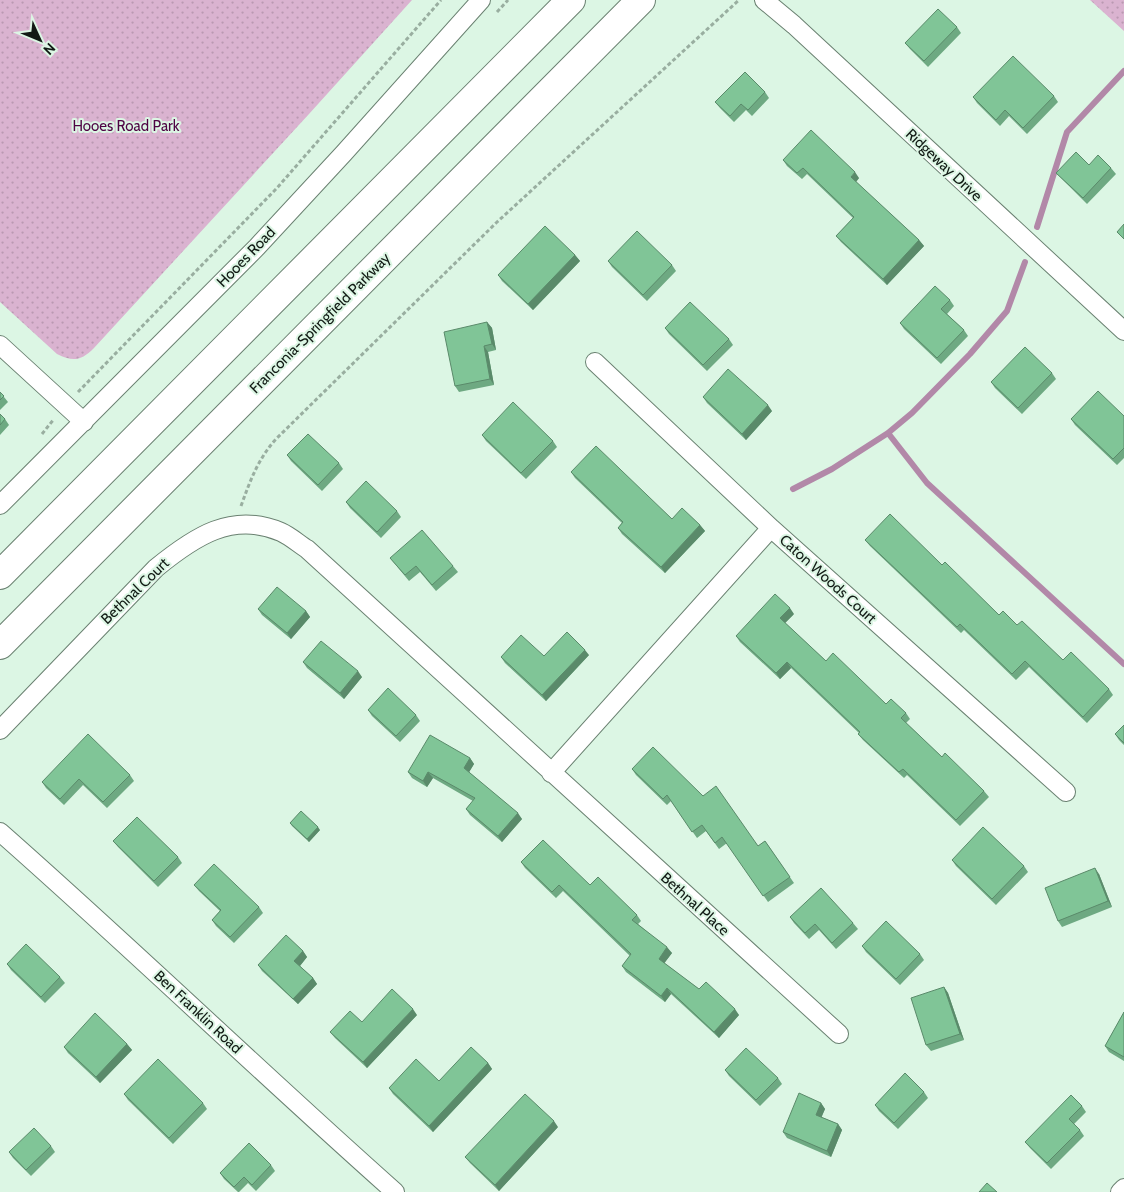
<svg xmlns="http://www.w3.org/2000/svg" width="1124" height="1192" font-family="Cabin,sans-serif">
	<defs>
		<pattern id="park-dots" width="8" height="8" patternUnits="userSpaceOnUse" patternTransform="scale(1.25)"><rect width="8" height="8" fill="#dab3d0"/><path d="M2 2h.1M6 6h.1" fill="none" stroke="#ba99b2" stroke-width="1.8" stroke-linecap="round"/></pattern>
	</defs>
	<rect width="100%" height="100%" fill="#dcf6e4"/>
	<!-- park -->
	<path fill="url(#park-dots)" d="M0,0h412l-103,114 -215,234c-13,13 -21,14 -37,6l-57,-52z
		M1090,0h34v31z"/>
	<g fill="none" stroke-linecap="round" stroke-linejoin="round">
		<!-- stream -->
		<path stroke="#b288a8" stroke-width="6" d="M1037,227l30,-95 57,-61
			M888,433l39,50 197,181
			M793,489l39,-20 56,-36 24,-20 58,-59 37,-43 18,-49"/>
		<defs>
			<path id="minor" d="M764,0l30,25 330,306
				M0,345l84,77
				M595,362l176,166 295,264
				M0,505l257,-258 87,-94 137,-153
				M0,730l156,-162c38,-31 76,-57 125,-36 9,4 18,12 26,17l532,485
				M551,773l220,-245
				M0,832c134,118 262,242 395,360
				M1120,1192l4,-4"/>
			<path id="primary" d="M0,575l571,-575
				M0,645l641,-645"/>
		</defs>
		<!-- minor casing -->
		<use href="#minor" stroke="#6a8171" stroke-width="20"/>
		<!-- primary casing -->
		<use href="#primary" stroke="#6a8171" stroke-width="30"/>
		<!-- path -->
		<path stroke="#99aea0" stroke-width="3" stroke-dasharray="4 2.5" stroke-linecap="butt" d="M497,12l11,-12
			M78,392l199,-204 164,-188
			M42,434l12,-15
			M241,506c9,-25 17,-47 35,-67l220,-216 243,-223"/>
		<!-- minor -->
		<use href="#minor" stroke="#fff" stroke-width="18"/>
		<!-- primary -->
		<use href="#primary" stroke="#fff" stroke-width="28"/>
	</g>
	<!-- wall -->
	<path fill="#6ea982" d="M957,27l4,6 -33,34 -18,-18 -5,-6z
		M765,92l4,6 -17,18 -6,-6 -12,12 -14,-14 -5,-6z
		M1054,96l4,6 -31,32 -18,-18 -9,10 -23,-23 -4,-6z
		M783,160l76,18 -3,4 63,58 5,6 -37,39 -46,-43 -5,-6 17,-18 -46,-44 -5,5 -15,-13z
		M1089,165l22,3 5,6 -29,30 -31,-31z
		M575,255l5,6 -47,49 -31,-29 -4,-6z
		M608,261l64,4 4,6 -29,30 -35,-34z
		M950,300l4,6 -7,8 17,16 4,6 -27,28 -37,-35 -4,-6z
		M487,322l5,6 4,22 -8,2 6,33 -35,7 -4,-6z
		M665,328l64,11 4,6 -26,26 -38,-37z
		M1052,373l4,6 -34,35 -27,-26 -4,-6z
		M0,392l8,10 -8,8z
		M703,397l69,14 -26,29 -39,-37z
		M0,414l5,5 4,6 -9,10z
		M1124,416v42l-7,7 -42,-40 -4,-6z
		M482,435l71,6 4,6 -31,32 -40,-38z
		M287,455l52,8 4,6 -21,22 -31,-30z
		M571,472l101,47 28,6 5,6 -40,42 -43,-39 -4,-6 4,-5 -47,-45z
		M346,502l51,9 4,6 -20,21 -31,-30z
		M865,540l77,25 57,50 18,10 46,35 46,29 4,6 -26,28 -58,-56 -13,13 -52,-50 -3,3 -91,-87z
		M390,558l63,8 5,6 -22,19 -16,-19 -11,9z
		M258,609l48,2 4,6 -19,22 -29,-24z
		M794,614l-9,9 41,38 60,43 20,9 4,6 -4,4 36,34 42,34 5,6 -29,29 -53,-51 -3,3 -41,-38 -5,-6 1,-1 -68,-65 -11,11 -40,-37 -4,-6z
		M589,655l-43,46 -41,-38 -4,-6z
		M303,662l59,15 -18,22 -37,-31z
		M368,710l48,5 4,6 -20,21 -28,-26z
		M1124,725v20l-5,-5 -4,-6z
		M470,758l4,6 -5,8 53,47 -20,23 -32,-27 -4,-6 7,-8 -40,-23 -6,9 -15,-9 -4,-6z
		M632,769l71,27 55,50 7,-5 29,42 -26,19 -41,-59 -8,6 -13,-18 -9,7 -26,-37 -4,4 -31,-30z
		M130,775l4,6 -27,27 -24,-23 -19,20 -18,-17 -4,-6z
		M290,823l30,7 -11,12 -17,-16z
		M113,841l65,16 4,6 -24,24 -40,-40z
		M952,860l72,6 4,6 -32,33 -40,-39z
		M521,862l69,23 47,30 4,6 -3,3 34,29 -8,10 35,26 40,26 -20,23 -48,-44 -6,8 -39,-30 -4,-6 8,-10 -67,-65 -7,7 -31,-30z
		M1099,874l13,33 -50,20 -4,-6z
		M194,885l65,22 4,6 -29,30 -18,-17 -4,-6 8,-9 -21,-20z
		M790,917l63,6 5,6 -22,20 -17,-19 -10,9 -15,-16z
		M862,946l58,8 4,6 -24,25 -34,-33z
		M303,951l4,6 -7,9 13,12 4,6 -19,20 -36,-33 -4,-6z
		M7,964l53,13 5,6 -20,20 -34,-33z
		M944,987l4,6 16,47 -33,11 -5,-6z
		M1124,1012v49l-15,-9 -4,-6z
		M417,1015l-50,53 -32,-30 -5,-6 32,-10z
		M127,1044l5,6 -32,33 -32,-30 -4,-6z
		M488,1063l4,6 -59,63 -40,-38 -4,-6 50,-7z
		M725,1070l53,8 4,6 -22,22 -31,-30z
		M924,1092l4,6 -30,31 -19,-18 -4,-6z
		M124,1094l79,9 4,6 -34,35 -45,-44z
		M821,1103l4,6 -4,8 17,7 4,6 -11,27 -44,-19 -4,-6z
		M1082,1106l4,6 -12,12 6,6 4,6 -33,33 -21,-21 -5,-6z
		M558,1127l-59,64 -29,-28 -5,-6z
		M51,1146l4,6 -24,24 -18,-18 -4,-6z
		M271,1165l4,6 -19,20 -8,-8 -9,9h-1l-14,-13 -4,-6z"/>
	<!-- shaded-wall -->
	<path fill="#5a8a6a" d="M855,172l4,6 -4,5 -4,-6z
		M919,240l5,6 -37,39 -4,-6z
		M575,255l5,6 -47,49 -5,-6z
		M487,322l5,6 4,22 -4,-6z
		M484,346l4,6 6,33 -4,-6z
		M768,405l4,6 -26,29 -4,-6z
		M700,525l5,6 -40,42 -4,-6z
		M790,608l4,6 -10,10 -4,-6z
		M306,611l4,6 -19,22 -4,-6z
		M585,650l4,5 -43,46 -4,-6z
		M787,662l4,6 -11,11 -4,-6z
		M358,671l4,6 -18,22 -4,-6z
		M470,758l4,6 -6,10 -4,-6z
		M428,772l5,6 -6,9 -4,-6z
		M518,813l4,6 -20,23 -4,-6z
		M318,827l2,3 -11,12 -2,-3z
		M1095,868l4,6 13,33 -4,-6z
		M667,947l5,6 -9,12 -4,-6z
		M303,951l4,6 -8,10 -5,-6z
		M313,978l4,6 -19,20 -5,-5z
		M944,987l4,6 16,47 -4,-6z
		M667,988l4,6 -6,8 -4,-6z
		M413,1009l4,6 -50,53 -4,-6z
		M735,1009l4,6 -20,23 -5,-6z
		M127,1044l5,6 -32,33 -4,-6z
		M488,1063l4,6 -59,63 -4,-6z
		M821,1103l4,6 -5,12 -4,-6z
		M554,1121l4,6 -59,64 -4,-6z
		M838,1124l4,6 -11,27 -4,-6z"/>
	<!-- building -->
	<path fill="#80c597" stroke="#5a8a6a" d="M938,9l19,18 -33,34 -19,-18z
		M1013,56l41,40 -31,32 -18,-18 -9,10 -23,-23z
		M745,72l20,20 -17,18 -7,-6 -11,12 -15,-14z
		M811,130l44,42 -4,5 68,63 -36,39 -47,-43 18,-19 -51,-49 -6,5 -14,-13z
		M1076,152l13,13 9,-10 13,13 -28,30 -27,-25z
		M1124,224v15l-7,-7z
		M545,226l30,29 -47,49 -30,-29z
		M637,231l35,34 -29,30 -35,-34z
		M935,286l15,14 -9,9 23,21 -27,28 -37,-35z
		M690,302l39,37 -26,26 -38,-37z
		M487,322l5,22 -8,2 6,33 -35,7 -11,-54z
		M1025,347l27,26 -34,35 -27,-26z
		M728,369l40,36 -26,29 -39,-37z
		M1098,391l26,25v32l-11,11 -42,-40z
		M0,392l4,4 -4,4z
		M513,402l40,39 -32,32 -39,-38z
		M0,414l5,5 -5,6z
		M308,434l31,29 -21,22 -31,-30z
		M596,446l76,73 10,-11 18,17 -39,42 -43,-39 5,-6 -52,-50z
		M366,481l31,30 -20,21 -31,-30z
		M890,514l52,51 3,-3 54,53 4,-4 14,14 5,-4 41,39 8,-8 38,37 -26,28 -58,-56 -13,13 -52,-50 -3,3 -92,-87z
		M422,530l31,36 -21,19 -16,-19 -11,9 -15,-17z
		M277,587l29,24 -19,22 -29,-24z
		M775,594l15,14 -10,10 46,43 7,-8 53,51 5,-5 15,14 -5,5 41,39 3,-4 39,38 -28,29 -53,-51 -4,3 -41,-38 2,-2 -73,-70 -11,11 -40,-37z
		M567,632l18,18 -43,45 -41,-38 20,-22 23,21z
		M321,641l37,30 -18,22 -37,-31z
		M388,688l28,27 -20,21 -28,-26z
		M1124,725v18l-9,-9z
		M88,734l42,41 -27,27 -24,-23 -19,20 -18,-17z
		M430,735l40,23 -6,10 54,45 -20,23 -32,-27 9,-11 -47,-26 -5,9 -15,-9z
		M653,747l50,49 13,-10 42,60 7,-5 25,36 -27,19 -41,-59 -7,6 -13,-18 -10,7 -25,-37 -4,4 -31,-30z
		M301,811l17,16 -11,12 -17,-16z
		M137,817l41,40 -24,24 -41,-40z
		M983,827l41,39 -32,33 -40,-39z
		M543,840l47,45 8,-8 39,38 -5,5 35,27 -8,12 40,30 7,-7 29,27 -21,23 -47,-44 -6,8 -39,-30 9,-12 -72,-69 -7,7 -31,-30z
		M214,864l45,43 -29,30 -18,-17 9,-10 -27,-25z
		M1095,868l13,33 -50,20 -13,-33z
		M821,888l32,35 -21,20 -17,-19 -10,9 -15,-16z
		M886,921l34,33 -24,25 -34,-33z
		M286,935l17,16 -9,10 19,17 -20,21 -35,-34z
		M26,944l34,33 -19,20 -34,-33z
		M944,987l16,47 -34,11 -15,-47z
		M392,989l21,20 -50,53 -33,-30 20,-21 12,11z
		M1124,1012v45l-19,-11z
		M95,1013l32,31 -31,33 -32,-30z
		M471,1047l17,16 -59,63 -40,-38 27,-29 23,22z
		M746,1048l32,30 -22,22 -31,-30z
		M158,1059l45,44 -34,35 -45,-44z
		M905,1073l19,19 -30,31 -19,-18z
		M799,1093l22,10 -5,12 22,9 -11,27 -44,-19z
		M525,1094l29,27 -59,64 -30,-28z
		M1071,1095l11,11 -13,13 11,11 -33,33 -22,-21z
		M34,1128l17,18 -25,24 -17,-18z
		M249,1143l22,22 -19,20 -8,-8 -10,10 -14,-14z
		M987,1183l10,9h-18z"/>
	<g text-anchor="middle" stroke-width="4" stroke-linejoin="round" paint-order="stroke">
		<!-- park labels -->
		<g font-size="15" fill="#4f0344" stroke="#dcf6e4">
			<text x="126" y="131">Hooes Road Park</text>
		</g>
		<!-- street labels -->
		<g font-size="15" fill="#111a14" stroke="#dcf6e4">
			<text transform="translate(944 165) rotate(43)" y="5">Ridgeway Drive</text>
			<text transform="translate(246 257) rotate(-46)" y="5">Hooes Road</text>
			<text transform="translate(320 323) rotate(-45)" y="5">Franconia-Springfield Parkway</text>
			<text transform="translate(828 579) rotate(42)" y="5">Caton Woods Court</text>
			<text transform="translate(135 591) rotate(-44)" y="5">Bethnal Court</text>
			<text transform="translate(695 904) rotate(42)" y="5">Bethnal Place</text>
			<text transform="translate(198 1012) rotate(43)" y="5">Ben Franklin Road</text>
		</g>
	</g>
	<!-- north arrow -->
	<g transform="translate(40 40) rotate(134)" stroke="#dcf6e4" stroke-width="4" paint-order="stroke">
	<path d="M0-4L9 19L0 12L-9 19Z" fill="#111a14"/>
	<text y="-8" font-size="14" font-weight="bold" text-anchor="middle" fill="#111a14">N</text>
	</g>
</svg>
